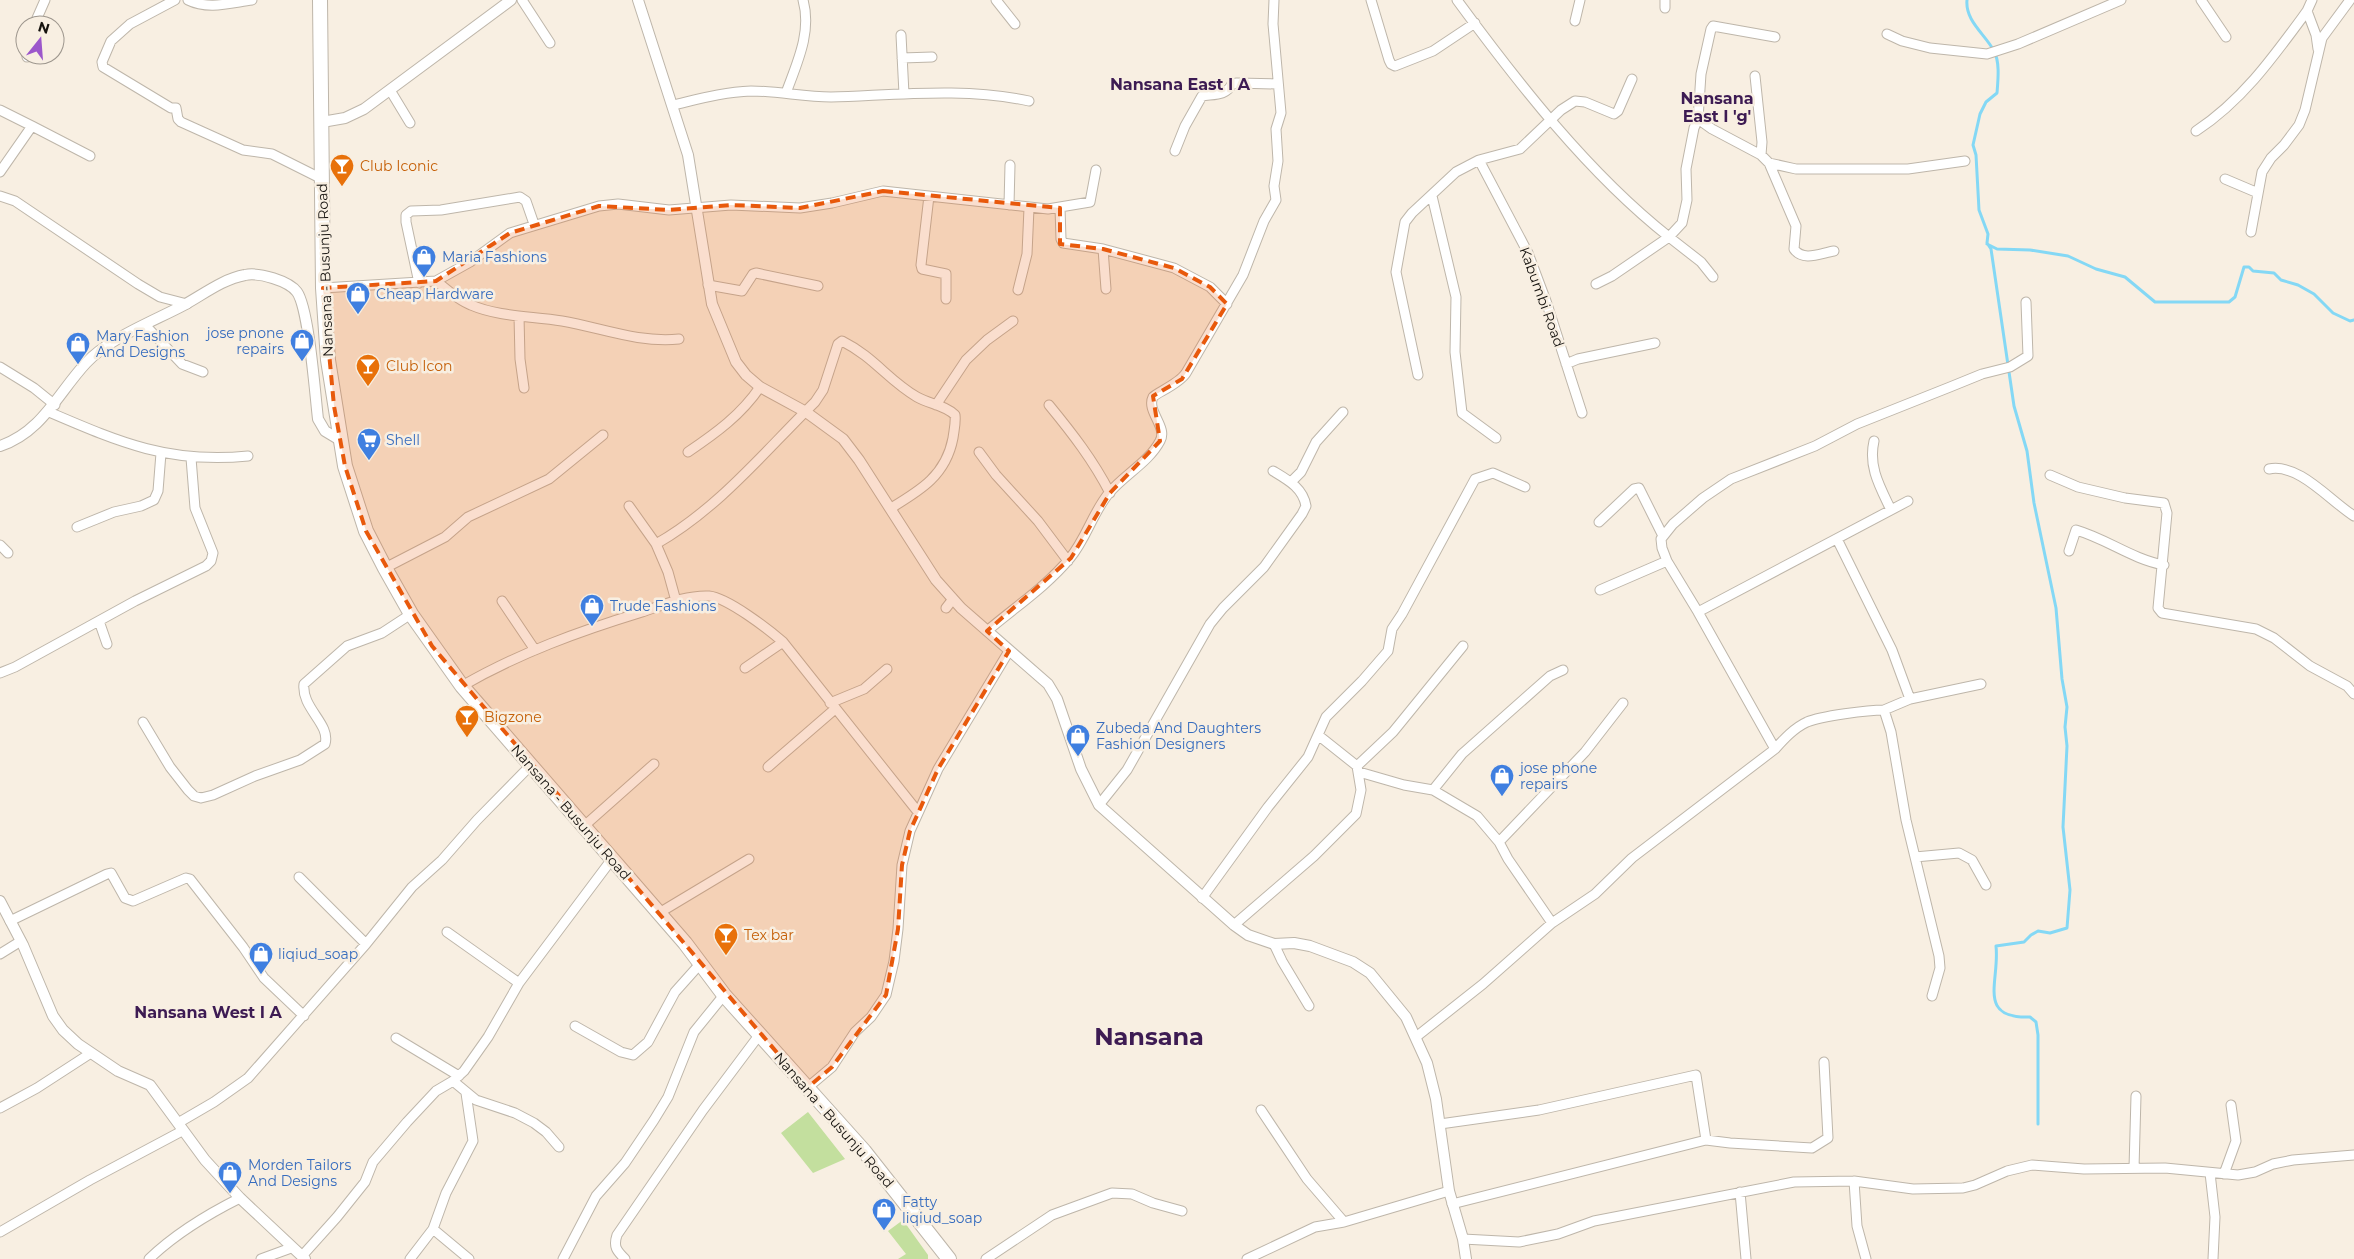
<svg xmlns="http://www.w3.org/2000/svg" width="2354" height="1259" font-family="Montserrat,sans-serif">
	<rect width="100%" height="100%" fill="#f8efe2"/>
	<!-- green -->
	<path fill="#c3df9e" d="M808,1112l37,47 -32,14 -32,-40z
		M903,1220l25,35v4h-30l8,-5 -18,-23z"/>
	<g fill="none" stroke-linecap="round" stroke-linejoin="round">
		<!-- stream -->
		<path stroke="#84d8f5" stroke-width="3" d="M1967,0c-2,21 18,34 27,51 6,11 4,29 3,42l-11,9 -6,12 -7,31 3,10 3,55 9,24 -1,9 4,6 23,157 13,45 7,52 22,105 6,71 5,28 -2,20 2,19 -4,81 7,63 -3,38 -17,5 -12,-2 -7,4 -7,7 -28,4c4,35 -20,73 34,71l6,5 2,13v89
			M1987,244l10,5 33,1 38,6 28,13 29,8 30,25h74l6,-5 9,-30h5l4,4 21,2 7,7 17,5 16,9 19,19 17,8 4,-1"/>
		<defs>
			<path id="minor" d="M175,0l-45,24 -19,17 -9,21 1,5 68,41h5l2,11 3,3 62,28 29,4 50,25
				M188,0c20,10 42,3 64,0
				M522,0l28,43
				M996,0l19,24
				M1371,0l18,60 2,4 4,2 38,-15 42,-28
				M1457,0c61,83 131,173 212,237l13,-14 5,-23 -1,-31 8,-41 4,-9 3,-45 10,-45 2,-3 62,11
				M2201,0l25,37
				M1665,8v-8
				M2307,11l9,24 2,14
				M1575,21l5,-21
				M34,25l11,-25
				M1887,34l15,7 28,7 57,6 31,-10 103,-44
				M901,35l3,59
				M27,57v-2
				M902,58l30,-1
				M1755,76l7,66 -1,13
				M390,90l20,33
				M786,93c11,-30 26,-61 17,-93
				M673,105c26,-6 51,-13 78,-14 27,0 53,6 80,6 65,-2 134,-10 198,4
				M0,110l32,16
				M1698,119l14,10 49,26 8,8 27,6h112l57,-8
				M2196,131c47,-31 78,-75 111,-120l5,-11
				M1175,151l10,-25 17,-30c12,-2 24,0 30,-12l5,-1 40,1
				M1479,160l49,93 18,48 36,112
				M1769,163l27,63 -2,23c9,13 27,4 40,2
				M0,172l32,-46 58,30
				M2225,179l33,14
				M0,196l15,5 123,83 22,13 27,7
				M929,196l-8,69 1,4 24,5v25
				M1432,196l24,101 -1,55 7,61 34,25
				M1009,205l1,-40
				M1060,208l1,31 2,4 40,6 71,19 36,19 17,17
				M2251,232l11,-60 9,-14 13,-13 15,-20 6,-15 17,-72 28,-38
				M1103,249l3,40
				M436,281c11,9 22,19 35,24 28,12 60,11 91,16 40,7 76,22 117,18
				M419,283l-13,-61v-7l5,-4 30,-1 79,-13 6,4 8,23
				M1596,284l16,-8 57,-39 32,25 12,15
				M708,285l34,6 11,-17 3,-1 62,13
				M323,288l113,-7 34,-19 40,-29 89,-27 19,-2 51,6 62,-5 69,3 32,-5 51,-12 165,18 42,-7 6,-32
				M1018,290l9,-36 2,-46
				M519,316l1,43 4,29
				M146,326l36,38 21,8
				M1566,364l12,-5 77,-16
				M0,367l34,21 21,17
				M1418,375l-22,-103 9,-50 7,-9 44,-41 23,-12 41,-11 41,-39 14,-9 10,1 29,12 4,-3 14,-32
				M936,405l30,-45 21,-20 26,-19
				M1049,405c23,28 44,55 61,88
				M49,412c70,30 120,52 199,44
				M1874,441c-6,26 6,46 17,69
				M688,452c28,-19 53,-37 72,-65
				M979,452l17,23 42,46 30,40
				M2269,469c30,-6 60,31 85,47
				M2050,475l28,12 47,11 39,5 3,10 -9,95 4,5 94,16 18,9 36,28 37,20 7,8
				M1291,482l10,-10 15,-30 27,-30
				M629,506l27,38
				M1599,522l35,-33 5,-1 24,48
				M77,527l37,-15 27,-6 13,-6 4,-9 3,-38
				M1837,539l55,111 18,49
				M0,545l8,8
				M2069,551l7,-21c31,9 56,29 88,35
				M385,568l60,-31 23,-20 81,-38 54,-44
				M1600,590l67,-29
				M502,601l33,49
				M676,601l-8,-29 -12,-28c62,-35 109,-93 159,-142l8,-12 15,-46 4,-3c32,16 47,40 75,56 12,7 28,8 38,18 1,8 -1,15 -2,23 -7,37 -32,52 -62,70
				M946,608l7,-9
				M1698,612l210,-111
				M99,621l8,23
				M987,631c27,-23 60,-45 83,-73 16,-19 23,-46 39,-65 15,-18 40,-31 51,-52 8,-14 -14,-30 -7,-44 3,-4 26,-13 33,-24l57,-98 21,-54 12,-21 -2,-14 4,-25 -2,-32 5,-16 -8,-89 1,-24
				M745,668l38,-26
				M0,673l15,-6 120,-66 71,-35 5,-5 2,-8 -18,-45 -4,-50
				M462,686c57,-33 118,-55 180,-74 21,-7 44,-17 67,-16 19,2 59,33 74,46l135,170
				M830,703l34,-14 23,-20
				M1884,710l26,-11 71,-15
				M143,722l27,45 18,23 6,6 7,2 12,-3 42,-19 45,-16 25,-16c6,-20 -24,-36 -21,-60l43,-38 35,-13 29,-19
				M1775,749l-77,-137 -31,-51 -5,-13 -1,-9 12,-15 30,-26 28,-19 84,-33 42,-22 93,-37 32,-13 28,-7 18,-11 -2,-54
				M1357,766l36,-34 70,-86
				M768,767l67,-58
				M1359,772l45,13 29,5 44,26 22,26 9,17 44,64
				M1433,790l29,-36 88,-78 13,-6
				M1099,805l28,-35 83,-146 13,-16 41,-41 38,-53 4,-8c-3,-18 -18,-26 -33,-35
				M583,827l71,-63
				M1499,842l86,-90 38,-49
				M1915,857l44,-4 13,7 14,25
				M299,877l67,67
				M1202,898l66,-91 40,-50 18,-40 36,-36 26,-30 4,-22 10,-15 73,-135 18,-6 32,14
				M659,913l90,-54
				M10,921l97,-47 4,-1 14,25 8,3 53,-23 4,1 53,68 21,31 40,38
				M1234,925l80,-69 42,-42 5,-24 -4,-24 -39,-31
				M447,932l72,51
				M1274,944l8,17 27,45
				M0,954l21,-13
				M575,1026l46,26 12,3 15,-13 27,-50 25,-28
				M1416,1037l67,-53 69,-61 43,-29 37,-36 143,-109c9,-10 19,-21 32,-27 14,-6 61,-12 77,-12l7,22 15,88 33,136 1,12 -8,28
				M396,1038l63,38
				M453,1081l23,19 39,13 19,10 12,9 13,15
				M807,1088l25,-21 23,-35 16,-15 15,-22 8,-34 4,-32 4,-64 8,-34 28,-62 71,-118
				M0,1108l37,-20 54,-35
				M1261,1110l46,69 37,43
				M178,1123l36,-21 34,-24 118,-134 46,-57 30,-27 35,-40 54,-55
				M1440,1124l99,-14 157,-35 10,65
				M2134,1168l2,-72
				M2210,1173l5,44 -2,42
				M2224,1174l12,-33 -5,-36
				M1854,1181l3,45 9,33
				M1740,1192l6,67
				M1452,1204l254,-64 24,3 82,5 16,-10 -4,-76
				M433,1229l36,30
				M0,1232l90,-52 92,-49
				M1463,1239l56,3 39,-8 36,-13 200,-39 60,-1 59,8 50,-1 12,-3 32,-14 25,-6 52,4 81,-1 73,7 17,-3 18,-8 20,-4 61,-5
				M302,1256l35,-39 28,-35 8,-20 34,-40 29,-31 17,-10 11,-10 24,-34 31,-54 93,-124
				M149,1259c26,-25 59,-45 91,-61
				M261,1259l30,-11
				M410,1259l23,-30 13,-36 27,-52 -7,-48
				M563,1259l33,-63 29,-33 29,-43 14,-23 26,-65 30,-37
				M625,1259c-8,-8 -12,-12 -8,-24l86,-125 57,-76
				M986,1259l66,-44 60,-22 20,1 21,9 29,8
				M1247,1259l68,-32 29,-5 105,-31"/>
			<path id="tertiary" d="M638,0l50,155 24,149 24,58 10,13 14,12 46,25 37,27 16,21 77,120 25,28 87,76 9,15 24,70 18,36 135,120 14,10 26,9 20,-1 16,3 43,16 17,11 36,44 21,46 9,36 13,92 14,48 3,20
				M322,122l23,-4 19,-9 147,-109
				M0,446c42,-14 58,-53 86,-83 23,-25 68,-42 98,-58 20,-11 39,-26 61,-30 14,-3 44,6 52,17 12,17 18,102 21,127l7,12 15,9
				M0,901l23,44 30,71 10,14 15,14 40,27 32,14 55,75 35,38 65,61"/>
			<path id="primary" d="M320,0l3,288 5,72 17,106 21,65 19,37 26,46 51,72 223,257 39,52 140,156 85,108"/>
		</defs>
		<!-- minor casing -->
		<use href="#minor" stroke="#beb6aa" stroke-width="11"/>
		<!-- tertiary casing -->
		<use href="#tertiary" stroke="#beb6aa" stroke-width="12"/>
		<!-- primary casing -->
		<use href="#primary" stroke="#beb6aa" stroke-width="16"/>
		<!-- minor -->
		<use href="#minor" stroke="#fff" stroke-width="9"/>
		<!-- tertiary -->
		<use href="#tertiary" stroke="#fff" stroke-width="10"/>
		<!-- primary -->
		<use href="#primary" stroke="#fff" stroke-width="14"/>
	</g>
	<!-- marked area -->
	<path fill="#e8590c" fill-opacity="0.2" stroke="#e8590c" stroke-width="4" stroke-dasharray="10 6" stroke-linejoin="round" d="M883,191l177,17v36l43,5 71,19 36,19 17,17 -45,75 -29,17 7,45 -50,52 -39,65 -84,73 22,20 -71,118 -28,62 -8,34 -4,64 -12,66 -54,72 -25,21 -375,-442 -66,-115 -21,-65 -11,-60 -11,-118 113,-7 74,-48 89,-27 70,4 62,-5 69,3z"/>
	<!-- icons -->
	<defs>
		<symbol id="bar-pin" viewBox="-11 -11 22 30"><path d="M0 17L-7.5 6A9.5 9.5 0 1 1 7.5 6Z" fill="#e8710a" stroke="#f8efe2"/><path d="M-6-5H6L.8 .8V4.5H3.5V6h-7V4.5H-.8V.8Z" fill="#fff"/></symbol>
		<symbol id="shop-pin" viewBox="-11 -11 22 30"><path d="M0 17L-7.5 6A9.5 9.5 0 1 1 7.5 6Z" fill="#3f7fe0" stroke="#f8efe2"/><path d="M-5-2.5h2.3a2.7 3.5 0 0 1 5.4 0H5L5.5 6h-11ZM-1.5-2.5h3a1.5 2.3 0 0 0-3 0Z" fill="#fff"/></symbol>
		<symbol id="supermarket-pin" viewBox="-11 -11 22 30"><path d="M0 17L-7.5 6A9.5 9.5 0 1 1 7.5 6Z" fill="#3f7fe0" stroke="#f8efe2"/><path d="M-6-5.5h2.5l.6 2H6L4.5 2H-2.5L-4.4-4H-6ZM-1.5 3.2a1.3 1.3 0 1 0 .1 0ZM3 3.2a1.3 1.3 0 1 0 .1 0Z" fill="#fff"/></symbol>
	</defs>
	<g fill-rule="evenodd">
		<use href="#bar-pin" x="328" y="152" width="28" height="38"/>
		<use href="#shop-pin" x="410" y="243" width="28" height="38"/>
		<use href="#shop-pin" x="344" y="280" width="28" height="38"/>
		<use href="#shop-pin" x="288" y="327" width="28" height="38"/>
		<use href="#shop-pin" x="64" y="330" width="28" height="38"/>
		<use href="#bar-pin" x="354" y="352" width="28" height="38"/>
		<use href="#supermarket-pin" x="355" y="426" width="28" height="38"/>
		<use href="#shop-pin" x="578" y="592" width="28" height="38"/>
		<use href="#bar-pin" x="453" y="703" width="28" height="38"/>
		<use href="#shop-pin" x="1064" y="722" width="28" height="38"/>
		<use href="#shop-pin" x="1488" y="762" width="28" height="38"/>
		<use href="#bar-pin" x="712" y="921" width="28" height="38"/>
		<use href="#shop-pin" x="247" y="940" width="28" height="38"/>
		<use href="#shop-pin" x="216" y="1159" width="28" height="38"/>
		<use href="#shop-pin" x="870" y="1196" width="28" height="38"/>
	</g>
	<g text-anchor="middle" stroke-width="5" stroke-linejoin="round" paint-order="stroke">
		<!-- food labels -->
		<g font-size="14" fill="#c56008" stroke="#f8efe2" text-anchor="start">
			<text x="360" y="171">Club Iconic</text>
			<text x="386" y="371">Club Icon</text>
			<text x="484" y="722">Bigzone</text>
			<text x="744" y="940">Tex bar</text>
		</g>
		<!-- shop labels -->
		<g font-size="14" fill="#366cbe" stroke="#f8efe2" text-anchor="start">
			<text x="442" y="262">Maria Fashions</text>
			<text x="376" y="299">Cheap Hardware</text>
			<text x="284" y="338" text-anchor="end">jose pnone<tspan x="284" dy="16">repairs</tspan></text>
			<text x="96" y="341">Mary Fashion<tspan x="96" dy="16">And Designs</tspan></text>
			<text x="386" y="445">Shell</text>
			<text x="610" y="611">Trude Fashions</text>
			<text x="1096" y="733">Zubeda And Daughters<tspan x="1096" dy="16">Fashion Designers</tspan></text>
			<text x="1520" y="773">jose phone<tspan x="1520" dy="16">repairs</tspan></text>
			<text x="278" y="959">liqiud_soap</text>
			<text x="248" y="1170">Morden Tailors<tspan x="248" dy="16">And Designs</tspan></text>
			<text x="902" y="1207">Fatty<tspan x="902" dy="16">liqiud_soap</tspan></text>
		</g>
		<!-- street labels -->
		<g font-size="14" fill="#16130f" stroke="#f8efe2">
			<text transform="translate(325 270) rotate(-92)" y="5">Nansana - Busunju Road</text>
			<text transform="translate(1542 297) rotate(70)" y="5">Kabumbi Road</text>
			<text transform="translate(571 812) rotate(49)" y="5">Nansana - Busunju Road</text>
			<text transform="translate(834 1120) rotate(49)" y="5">Nansana - Busunju Road</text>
		</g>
		<!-- quarter labels -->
		<g font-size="16" font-weight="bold" fill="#3d1b53" stroke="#f8efe2">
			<text x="1180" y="90">Nansana East I A</text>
			<text x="1717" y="104">Nansana<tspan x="1717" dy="18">East I 'g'</tspan></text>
			<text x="208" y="1018">Nansana West I A</text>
		</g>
		<!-- town labels -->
		<g font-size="24" font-weight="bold" fill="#3d1b53" stroke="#f8efe2">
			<text x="1149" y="1045">Nansana</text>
		</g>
	</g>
	<!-- north arrow -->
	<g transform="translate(40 40) rotate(17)"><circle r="24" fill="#f8efe2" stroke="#9e978e"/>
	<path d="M0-4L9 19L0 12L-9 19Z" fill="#9c57cb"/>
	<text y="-8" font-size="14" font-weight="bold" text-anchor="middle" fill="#16130f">N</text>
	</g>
</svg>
